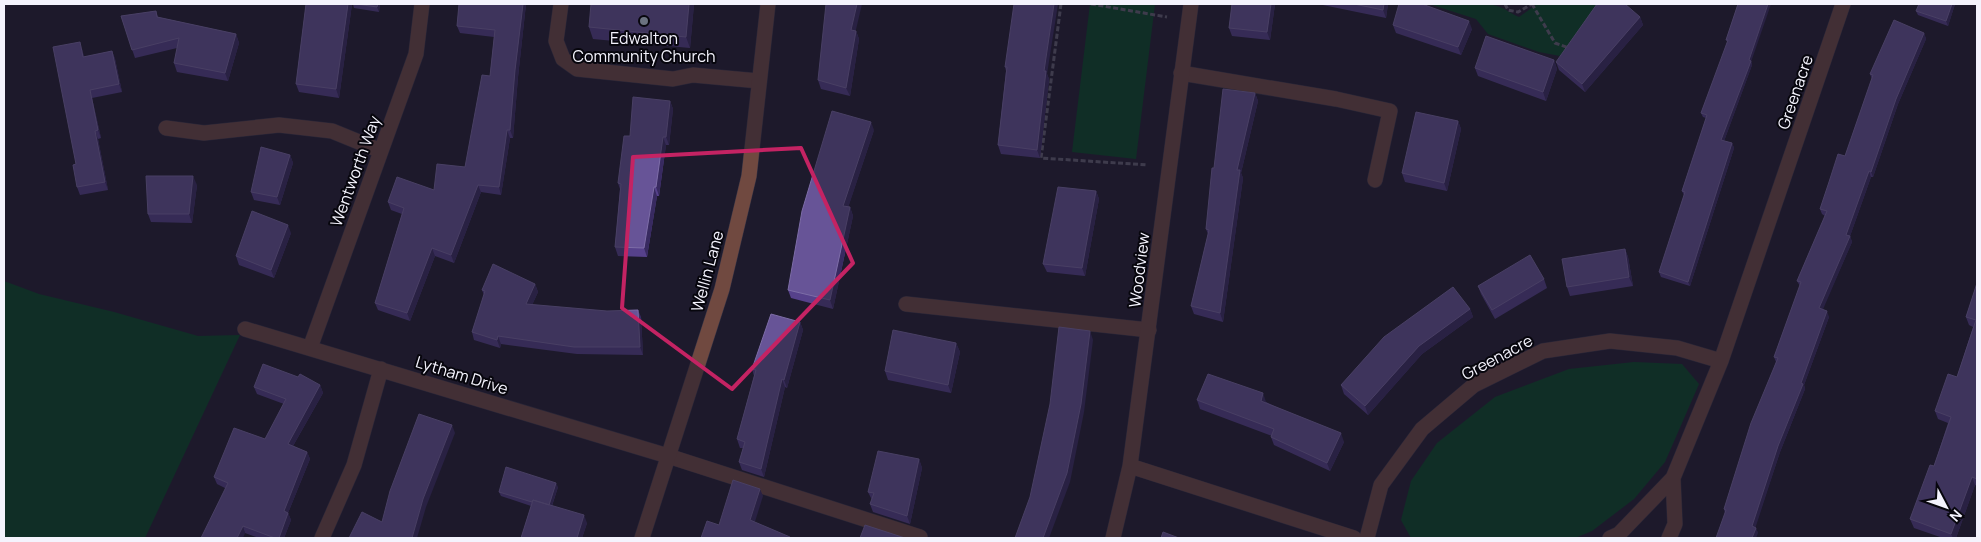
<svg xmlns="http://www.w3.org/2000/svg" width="1981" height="542" font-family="Manrope,sans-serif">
	<rect width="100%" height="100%" fill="#1d1a2c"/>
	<!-- grass -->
	<path fill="#004820" d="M1090,4h65l-19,155 -64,-7z
		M1429,4c20,0 50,-4 68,2 8,2 14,8 22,11l18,-13h64l-41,52 -21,-4 -51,-18 -12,-15z
		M4,281l35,13 75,18 84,24 42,-1 -95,203h-141z
		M1634,362l48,2 17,20 -34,78 -31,37 -42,32 -17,7h-164l-10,-18 10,-39 26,-38 58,-46 74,-28z"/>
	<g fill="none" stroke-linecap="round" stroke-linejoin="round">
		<defs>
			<path id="service" d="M561,4l-5,37 7,18 14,10 96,10 20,-4 66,6
				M1181,73l155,26 54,12 -15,69
				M906,304l243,26
				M668,456l252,81"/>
			<path id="minor" d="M166,128l38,5 75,-8 53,6 49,20
				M245,329l423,127
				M310,348l106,-294 6,-50
				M1130,466l224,72
				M322,538l32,-73 27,-96
				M642,538l80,-249 27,-113 19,-172
				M1113,538l17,-72 61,-462
				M1367,538l14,-53 41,-56 52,-44 69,-34 67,-10 67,7 44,13
				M1610,538l9,-4 54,-56 48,-117 122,-357
				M1669,538l6,-14 -2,-46"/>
		</defs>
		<!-- service casing -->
		<use href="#service" stroke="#373445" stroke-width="16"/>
		<!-- minor casing -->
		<use href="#minor" stroke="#373445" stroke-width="16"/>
		<!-- path -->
		<path stroke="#676574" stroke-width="3" stroke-dasharray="5 2.5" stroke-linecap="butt" d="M1061,4l-20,154 107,7
			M1091,4l76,13
			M1505,4l3,6 10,2 14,-8
			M1532,4l23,39 14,5"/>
		<!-- service -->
		<use href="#service" stroke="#704940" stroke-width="15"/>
		<!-- minor -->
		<use href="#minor" stroke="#704940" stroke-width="15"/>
	</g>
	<!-- wall -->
	<path fill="#56418b" d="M306,4h46l-13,94 -40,-6 -3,-8z
		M353,4h27l-1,8 -25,-4z
		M459,4h67l-8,73 -5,61h-3l-9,57 -20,-3 -27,71 -19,-7 -25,65 -32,-11 -3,-7 27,-89 -11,-4 -3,-8 46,-12 31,-23 25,-91 4,-39 -34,-4 -3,-7z
		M694,4l-4,44 -97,-9 -4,-12z
		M1232,4h43l-5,36 -38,-4 -3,-8z
		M1318,4h70l-2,14z
		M1738,4l14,61 -28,76 8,2 2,5 -44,138 -29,-9 -2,-5 25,-77 -2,-4 24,-73 -3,-1 -2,-4 27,-70 -2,-3z
		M1955,4l-7,22 -30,-11 -2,-4z
		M156,11l2,6 78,17 3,9 -11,38 -51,-9 -3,-9 3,-15 -42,10 -14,-42z
		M1640,17l3,8 -58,67 -26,-22 -3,-8z
		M1393,25l79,4 -11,26 -65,-22z
		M856,31l3,8 -9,57 -29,-7 -3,-9z
		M1924,33l2,6 -28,65 -25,73h-2l-21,59 2,6 -30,68 7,7 -25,68 1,4 -25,63 -25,75 3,6 -33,-20 -1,-4 52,-147 -2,-5 26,-71 -3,-5 28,-65 -3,-2 -2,-5 25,-53 27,-77 -2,-5z
		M82,49l2,8 28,-6 3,8 7,33 -30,6 9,40 -3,1 10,51 -28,5 -3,-8 -1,-23z
		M1554,60l3,9 -11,32 -68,-25 -3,-8z
		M1005,67l42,7 2,5 -9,79 -39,-4 -3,-9 8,-74z
		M1255,93l3,8 -17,72 2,5 -20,144 -29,-8 -3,-8 17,-72 -2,-5 8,-61z
		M670,101l3,8 -4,36h-3l-7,51h-2l-10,61 -29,-1 -3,-9 5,-58 -2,-6z
		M1458,121l3,8 -14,62 -42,-9 -3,-9z
		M874,130l-26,77h2l3,9 -20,93 -42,-11 -3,-8z
		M290,155l3,8 -13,42 -26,-5 -3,-8z
		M197,185l-5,38 -41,-1 -3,-8z
		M1096,191l3,8 -14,77 -38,-4 -4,-8z
		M291,233l-17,45 -35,-13 -3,-9z
		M1625,249l3,8 5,29 -63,10 -3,-9z
		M1544,279l3,9 -52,31 -14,-25 -3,-8z
		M1977,283v203l-2,-1 -19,53h-13l-29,-10 -4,-9 24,-53 14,-43 -10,-4 -3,-8 22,-34 16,-50 -4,-2 -3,-8z
		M535,284l3,8 -6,13 109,12 2,38 -66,-1 -76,-10 -1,4 -26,-8 -2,-8 12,-37 -2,-5z
		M1470,309l3,8 -51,37 -54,61 -24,-21 -3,-9z
		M800,322l3,8 -16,58 -2,-1 -21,90 -22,-7 -3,-8 4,-14h-3l-3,-9 17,-63 -2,-7z
		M956,343l4,9 -9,41 -63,-13 -3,-9z
		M320,385l3,8 -30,53 14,6 3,7 -22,54 3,7 -7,18h-25l-14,-5 -20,-45 -8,-4 -3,-7 51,-38 19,-35 -27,-10 -3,-7z
		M1197,400l69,2 78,40 -14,29 -56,-26 -3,-8 1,-1 -72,-27z
		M919,459l3,9 -12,56 -37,-12 -3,-8 2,-4 -4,-8z
		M558,487l-6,19 35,17 -5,15h-61l10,-32 -30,-10 -2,-4z"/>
	<!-- shaded-wall -->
	<path fill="#382a60" d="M348,4h4l-13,94 -3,-9z
		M378,4h2l-1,8 -2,-5z
		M523,4h3l-8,73 -5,61 -3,-8 5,-60z
		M689,4h5l-4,44 -4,-11z
		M857,4h5l-8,34 -3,-8z
		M1054,4h4l-11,70 2,5 -9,79 -3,-8 7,-79z
		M1271,4h4l-5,36 -3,-8z
		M1384,4h4l-2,14 -3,-8z
		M1768,4h3l-20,58 1,3 -29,79 -2,-4z
		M1952,4h3l-7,22 -2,-5z
		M1640,17l3,8 -58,67 -3,-8z
		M1469,21l3,8 -11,26 -3,-8z
		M856,31l3,8 -9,57 -4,-8z
		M1924,33l2,6 -28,65 -25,73 -2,-5 25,-73z
		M236,34l3,9 -11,38 -3,-8z
		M80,42l2,7 4,16 -3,-8z
		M112,51l3,8 7,33 -3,-8z
		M1554,60l3,9 -11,32 -3,-9z
		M90,90l2,8 9,40 -3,-8z
		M1255,93l3,8 -17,72 2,5 -20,144 -3,-9 17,-143z
		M670,101l3,8 -4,36 -3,-8z
		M1458,121l3,8 -14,62 -3,-8z
		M871,122l3,8 -28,84 -3,-8z
		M507,130l3,8 -9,57 -2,-8z
		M95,131l3,8 10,51 -3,-8z
		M663,137l3,8 -7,51 -3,-9z
		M1732,143l2,5 -44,138 -2,-4z
		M290,155l3,8 -13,42 -3,-8z
		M1869,171l2,6 -22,62 1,-3 2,6 -31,72 -2,-6z
		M193,176l4,9 -5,38 -3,-9z
		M478,185l3,7 -27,71 -3,-8z
		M654,187l3,9 -10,61 -3,-9z
		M1096,191l3,8 -14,77 -3,-8z
		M850,207l3,9 -20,93 -3,-9z
		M288,225l3,8 -17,45 -3,-8z
		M432,248l3,8 -25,65 -3,-8z
		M1625,249l3,8 5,29 -4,-9z
		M535,284l3,8 -9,20 -3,-8z
		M1470,309l3,8 -51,37 -54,61 -3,-9 54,-60z
		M638,310l3,7 2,38 -3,-8z
		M1827,311l2,6 -25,68 1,4 -25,63 -26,80 -2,-6 26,-80z
		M800,322l3,8 -16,58 -3,-8z
		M1090,331l3,9 -9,72 -14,70 -21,56h-6z
		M498,336l3,8 -1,4 -3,-8z
		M956,343l4,9 -9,41 -3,-8z
		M782,379l3,8 -21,90 -3,-8z
		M320,385l3,8 -33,58 -2,-7z
		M1263,393l3,9 -2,7 -3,-8z
		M452,425l3,8 -29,74 -9,31h-5l11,-39z
		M1341,433l3,9 -14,29 -3,-8z
		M307,452l3,7 -22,54 3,7 -7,18h-5l5,-27z
		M919,459l3,9 -12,56 -3,-8z
		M1972,477l3,8 -19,53h-3l-2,-4z
		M556,483l2,4 -8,24 -1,-4z
		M760,489l3,7 -10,32 -3,-8z
		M584,515l3,8 -5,15h-5z
		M243,526l2,7 -2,5h-6z
		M1756,528l2,5 -2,5h-4z"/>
	<!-- building -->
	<path fill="#675497" stroke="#7d6da7" d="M306,4h42l-12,85 -40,-5z
		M356,4h22l-1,3z
		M459,4h64l-8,66 -5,60h-3l-8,57 -21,-2 -27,70 -19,-7 -25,65 -32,-10 29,-95 -16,-6 9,-25 37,13 3,-26 28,3 17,-92 8,1 5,-46 -38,-4z
		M591,4h98l-3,33 -97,-10z
		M826,4h31l-6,26 5,1 -10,57 -28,-8z
		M1014,4h40l-10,67h2l-9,79 -39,-5 9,-78h-2z
		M1232,4h39l-4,28 -38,-4z
		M1354,4h30l-1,6z
		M1399,4h23l47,17 -11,26 -65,-22z
		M1597,4h28l15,13 -58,67 -26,-22z
		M1738,4h30l-19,56 2,1 -30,79 11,3 -44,139 -29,-10 26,-80 -3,-1 25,-76 -6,-2 27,-73h-2z
		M1919,4h33l-6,17 -30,-10z
		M156,11l1,6 79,17 -11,39 -51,-10 5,-25 -47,12 -11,-34z
		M1894,20l30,13 -28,66 -25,73 -2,-1 -23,64 4,1 -31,72 8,3 -26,72 2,1 -25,62 -26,80 4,2 -4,10h-36l10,-28 -2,-1 27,-86 27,-65 -4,-1 27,-75 -4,-1 30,-70 -7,-2 9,-27 9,-28 7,2 28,-81 -3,-1z
		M1486,36l68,24 -11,32 -68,-24z
		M80,42l3,15 29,-6 7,33 -29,6 8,40 -3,1 10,51 -28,5 -4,-22 3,-1 -23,-117z
		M1223,89l32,4 -18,77h3l-20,143 -29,-7 18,-76 -3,-1 6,-61h2z
		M633,97l37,4 -4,36h-3l-7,50h-2l-10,61 -29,-1 6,-63 -3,-1 6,-47h6z
		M832,111l39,11 -28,84 7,1 -20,93 -42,-10 14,-79z
		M1416,112l42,9 -14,62 -42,-10z
		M261,147l29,8 -13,42 -26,-5z
		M146,176h47l-4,38h-41z
		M1058,187l38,4 -14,77 -39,-4z
		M252,211l36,14 -17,45 -35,-14z
		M1625,249l4,28 -62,10 -5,-28z
		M1530,255l14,24 -52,31 -14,-24z
		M493,264l42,20 -9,20 81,7 31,-1 2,37h-66l-76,-11 -1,4 -25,-8 13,-41 -3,-1z
		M1977,283v196l-5,-2 -21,57 -41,-15 20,-54 4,1 17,-49 -16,-6 13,-37 9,3 19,-57 -10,-3z
		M1453,287l17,22 -51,37 -54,60 -24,-21 43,-48z
		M771,314l29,8 -16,58 -2,-1 -21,90 -22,-7 6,-20 -8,-3 19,-69 -4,-1z
		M1059,327l31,4 -9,73 -14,69 -24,65h-28l15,-41 20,-93z
		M893,330l63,13 -8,42 -63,-14z
		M263,364l35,13 2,-3 20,11 -32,59 19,8 -23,59 4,2 -9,25h-4l-32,-12 -6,12h-36l27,-55 -14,-6 20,-49 31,11 21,-40 -32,-12z
		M1208,374l55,19 -2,8 80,32 -14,30 -56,-26 3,-8 -77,-29z
		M419,414l33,11 -29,74 -11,39h-63l13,-26 20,10 8,-31z
		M878,451l41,8 -12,57 -37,-12 4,-11 -6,-1z
		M506,467l50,16 -7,22 -16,-5 -1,2 -33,-10z
		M733,480l27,9 -10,31 40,17 -1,1h-88l6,-17 12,4z
		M533,500l51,15 -7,23h-56z
		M865,525l40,13h-45z
		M1163,532l16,6h-18z"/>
	<!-- marked area -->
	<path d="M0 0H1981V542H0ZM801,148l52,115 -121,126 -110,-81 11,-151z" fill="#1d1a2c" fill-opacity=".55" fill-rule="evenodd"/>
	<path fill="none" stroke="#c42363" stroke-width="4" stroke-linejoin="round" d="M801,148l52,115 -121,126 -110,-81 11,-151z"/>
	<!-- markers -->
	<circle fill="#6b7280" stroke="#07060d" stroke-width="2" cx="644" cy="21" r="5"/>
	<g text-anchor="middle" stroke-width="4" stroke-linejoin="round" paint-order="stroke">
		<!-- poi labels -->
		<g font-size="16" fill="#f4f3fd" stroke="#07060d">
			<text x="644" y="44">Edwalton<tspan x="644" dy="18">Community Church</tspan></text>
		</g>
		<!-- street labels -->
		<g font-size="16" fill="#f4f3fd" stroke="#07060d">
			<text transform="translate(1795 92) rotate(-71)" y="6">Greenacre</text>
			<text transform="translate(355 171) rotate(-70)" y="6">Wentworth Way</text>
			<text transform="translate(1139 270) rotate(-83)" y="6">Woodview</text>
			<text transform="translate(707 271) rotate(-75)" y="6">Wellin Lane</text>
			<text transform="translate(1497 357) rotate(-28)" y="6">Greenacre</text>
			<text transform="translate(462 375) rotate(17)" y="6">Lytham Drive</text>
		</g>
	</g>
	<!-- border -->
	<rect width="1981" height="542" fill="none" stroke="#f4f3fd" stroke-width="10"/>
	<!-- north arrow -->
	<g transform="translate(1946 507) rotate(131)" stroke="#07060d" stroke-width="4" paint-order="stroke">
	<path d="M0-4L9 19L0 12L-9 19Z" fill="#f4f3fd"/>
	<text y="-8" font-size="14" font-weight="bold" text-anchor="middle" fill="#f4f3fd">N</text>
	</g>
</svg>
